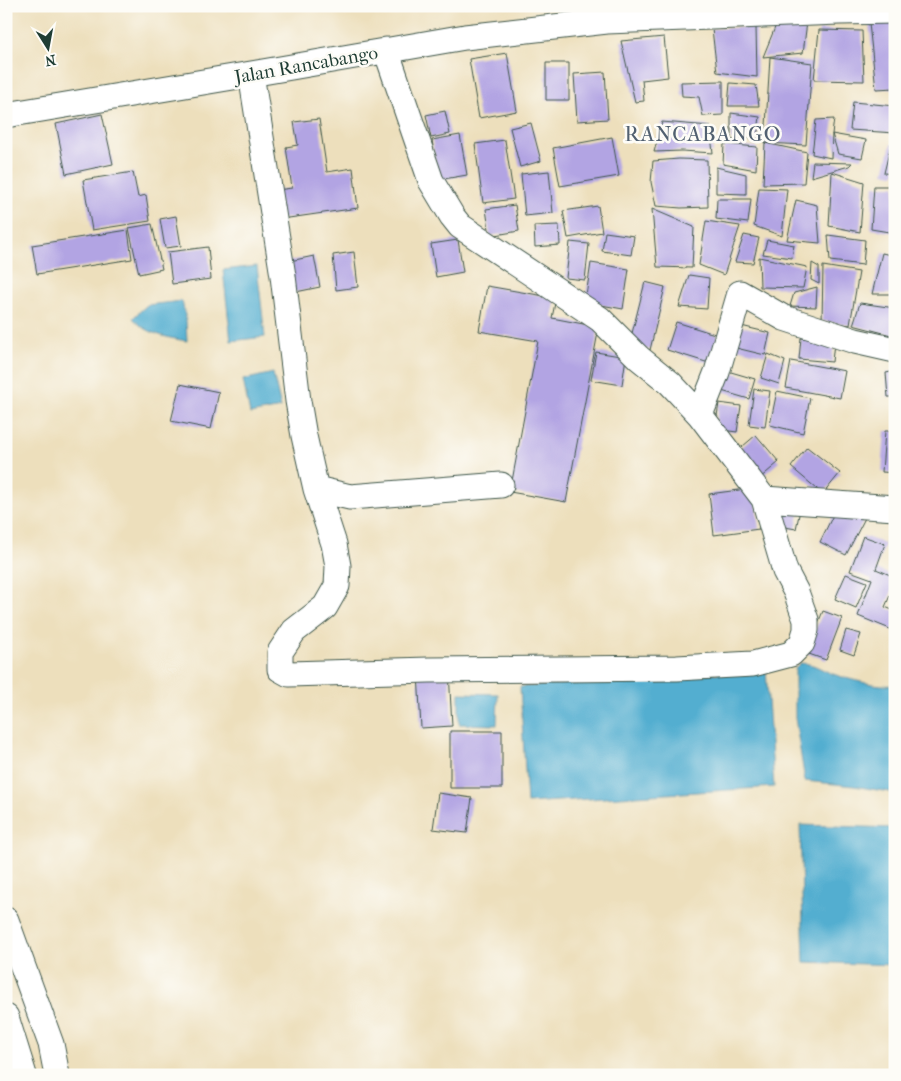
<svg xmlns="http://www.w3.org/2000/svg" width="901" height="1081" font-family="'IM FELL French Canon',serif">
	<rect width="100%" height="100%" fill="#fdfcf7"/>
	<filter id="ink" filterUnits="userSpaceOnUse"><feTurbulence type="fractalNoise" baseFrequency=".02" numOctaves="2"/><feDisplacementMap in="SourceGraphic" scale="10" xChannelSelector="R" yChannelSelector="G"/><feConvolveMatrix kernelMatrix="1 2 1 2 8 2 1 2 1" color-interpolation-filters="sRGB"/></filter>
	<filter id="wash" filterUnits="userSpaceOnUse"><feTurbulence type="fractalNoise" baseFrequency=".0096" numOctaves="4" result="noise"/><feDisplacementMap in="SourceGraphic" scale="20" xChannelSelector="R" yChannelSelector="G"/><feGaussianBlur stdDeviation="1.12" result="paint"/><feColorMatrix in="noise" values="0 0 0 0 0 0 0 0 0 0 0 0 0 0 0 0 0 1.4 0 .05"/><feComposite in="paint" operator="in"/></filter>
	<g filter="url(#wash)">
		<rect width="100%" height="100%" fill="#eddfbc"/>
		<!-- water -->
		<path fill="#53aed0" stroke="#397682" d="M257,266l8,71 -34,4 -8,-71z
			M182,301l4,19 1,21c-19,-3 -41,-7 -54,-23l14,-13z
			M273,373l8,35 -31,6 -7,-34z
			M800,663c17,1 19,6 33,11 17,6 45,13 62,11v108l-41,-7 -49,-5 -10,-63v-50z
			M766,670l8,117 -247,16 -7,-116z
			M459,693l39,1 -1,31 -38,-1z
			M800,825l95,3v137l-91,-3z"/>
		<g id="blocks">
			<!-- building -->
			<path fill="#b2a4e3" d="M895,20v68l-19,1 -7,-66z
				M807,22l-4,31 -40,4 13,-32z
				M756,27l1,50 -40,-5 -5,-43z
				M819,30l43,1 2,50 -50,-1z
				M664,37l4,40 -26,3 2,21 -9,1 -14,-61z
				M507,53l10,58 -38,7 -10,-59z
				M770,57l42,6 -6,82 -41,-2z
				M546,63h23v37h-23z
				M605,72l3,47 -31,2 -3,-47z
				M723,81v34l-20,1 -4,-19 -17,-1 -1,-14z
				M730,83l26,2 3,21h-31z
				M853,102l42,4v27l-45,-3z
				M445,111l5,23 -19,4 -5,-23z
				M731,113l29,4 -3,21 -26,2z
				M102,114l11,50 -47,10 -10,-50z
				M319,119l8,53 26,-4 5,40 -76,11 -5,-29 15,-2 -6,-41 12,-2 -4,-23z
				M834,119l-2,15 34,6 -4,18 -24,-4 -6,-20 -1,24 -19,-4 4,-34z
				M662,122l48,4 3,27 -31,-2 -28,1z
				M531,123l10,38 -21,6 -10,-39z
				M460,135l7,40 -29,5 -6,-40z
				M612,137l7,39 -59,10 -7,-38z
				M505,140l9,59 -31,4 -8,-59z
				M765,143l42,9 -3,31 -41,1z
				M724,144l33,3 -1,23 -33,-6z
				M891,144l4,1v29l-11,-1z
				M679,159l28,1 1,47 -27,1 -25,-2 -5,-24 2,-21z
				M813,162l39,1 -3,3 -38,11z
				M716,167l30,7v20l-30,-1z
				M549,171l4,42 -28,3 -4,-42z
				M133,172l5,25 8,-2 4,26 -58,9 -9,-50z
				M832,172l32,10 -4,50 -31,-6z
				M874,186h21v47l-24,-4z
				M759,188l28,1 -5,47 -28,-10z
				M717,199h34l-3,24 -32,-4z
				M796,200l21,5 3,38 -33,-3z
				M515,205l4,26 -29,5 -4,-27z
				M598,206l4,26 -34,6 -5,-27z
				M652,209l42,18 -2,41 -35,-1z
				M176,216l5,30 -16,2 -5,-29z
				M706,221l34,5 -16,49 -25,-10z
				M152,224l10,45 -23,5 -10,-46z
				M559,225l1,20 -25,2 -1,-21z
				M128,230l4,29 -95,15 -5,-29z
				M605,232l29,4 -3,19 -29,-4z
				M744,235l15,3 -6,25 -18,-1z
				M828,235l37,5 -2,25 -33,-4z
				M458,240l5,32 -27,5 -5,-33z
				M767,240l27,5 -2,13 -29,-4z
				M570,242l19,2 -4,36 -19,-2z
				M208,247l3,32 -39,5 -4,-32z
				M354,252l4,35 -22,3 -3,-35z
				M882,253l13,3v38h-23z
				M314,256l6,31 -29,6 -6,-31z
				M759,257l48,10 -4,21 -43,-1z
				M591,263l38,6 -6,40 -38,-7z
				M812,263l7,4v17l-8,-4z
				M823,266l36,6 -9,53 -28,-4z
				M689,275l20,3 -2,31 -28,-2z
				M645,282l20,5 -15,63 -21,-5z
				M487,286l69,12 -4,20 47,9 -33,175 -56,-10 28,-151 -59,-10z
				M817,287l-1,20 -26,-1 4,-13z
				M860,303l35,5v28l-42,-11z
				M676,322l42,13 -9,28 -42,-13z
				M737,325l33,8 -5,22 -33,-8z
				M801,338l33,4 -2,20 -33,-3z
				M596,352l30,5 -4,28 -31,-5z
				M768,354l17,7 -6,23 -18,-6z
				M791,361l54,10 -5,27 -54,-10z
				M724,370l31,9 -6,20 -31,-9z
				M895,371v26h-7l-2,-24z
				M180,384l39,8 -8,37 -40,-8z
				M754,389l16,2 -5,36 -16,-2z
				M777,391l33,7 -7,35 -33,-8z
				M719,403l22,3 -4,26 -22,-3z
				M885,431h10v42l-13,-1z
				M756,435l23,27 -20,17 -23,-27z
				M807,447l33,26 -17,21 -32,-27z
				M754,488l5,41 -45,6 -5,-41z
				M779,505l21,5 -4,19 -22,-4z
				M835,511l31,5 -20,39 -26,-13z
				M863,536l22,8 -9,25 19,8v7l-10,23 10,4v20l-37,-15 14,-37 -22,-8z
				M846,574l21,8 -11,26 -21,-9z
				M823,611l19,7 -16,42 -20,-7z
				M846,630l15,4 -7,21 -14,-5z
				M449,671l3,55 -31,2 -3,-55z
				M450,731h52v57h-52z
				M438,793l34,5 -5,35 -34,-4z"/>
		</g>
	</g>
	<g filter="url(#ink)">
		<use href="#blocks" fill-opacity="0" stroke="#3e5548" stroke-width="1"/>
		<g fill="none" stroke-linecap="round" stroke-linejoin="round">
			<defs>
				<path id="minor" d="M251,74l32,202 15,125 6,35 12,53 34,8 151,-12
					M6,115l245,-41 214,-37 142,-16 232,-9 56,-1
					M700,415l17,-43 23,-79 44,25 71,23 40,9
					M316,489l18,55 4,22 -1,20 -12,21 -31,24 -14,21v17l9,5 140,-4 248,-2 76,-4 38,-10 11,-11 4,-13v-10l-10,-28 -11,-21 -21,-72 -64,-84 -30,-32 -31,-25 -39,-39 -140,-93 -8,-10 -21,-35 -45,-131
					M764,499l131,9
					M6,920l45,124 6,31
					M6,1017l18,58"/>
			</defs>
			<!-- minor casing -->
			<use href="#minor" stroke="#3e5548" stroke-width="27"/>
			<!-- minor -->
			<use href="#minor" stroke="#fff" stroke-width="25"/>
		</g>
	</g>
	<g text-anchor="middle" stroke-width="5" stroke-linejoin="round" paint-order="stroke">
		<!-- street labels -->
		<g font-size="19" fill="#1f3d34" stroke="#fdfcf7">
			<text transform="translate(306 64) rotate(-10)" y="7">Jalan Rancabango</text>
		</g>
		<!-- quarter labels -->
		<g font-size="21" letter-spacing="1" fill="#526171" stroke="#fdfcf7">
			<text x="703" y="141">RANCABANGO</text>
		</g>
	</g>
	<!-- margin -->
	<rect width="901" height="1081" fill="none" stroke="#fdfcf7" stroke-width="25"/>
	<!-- north arrow -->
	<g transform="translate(48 48) rotate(169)" stroke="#fdfcf7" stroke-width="4" paint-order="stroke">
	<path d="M0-4L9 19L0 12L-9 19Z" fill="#1f3d34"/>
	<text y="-8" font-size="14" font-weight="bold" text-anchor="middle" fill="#1f3d34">N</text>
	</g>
</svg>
